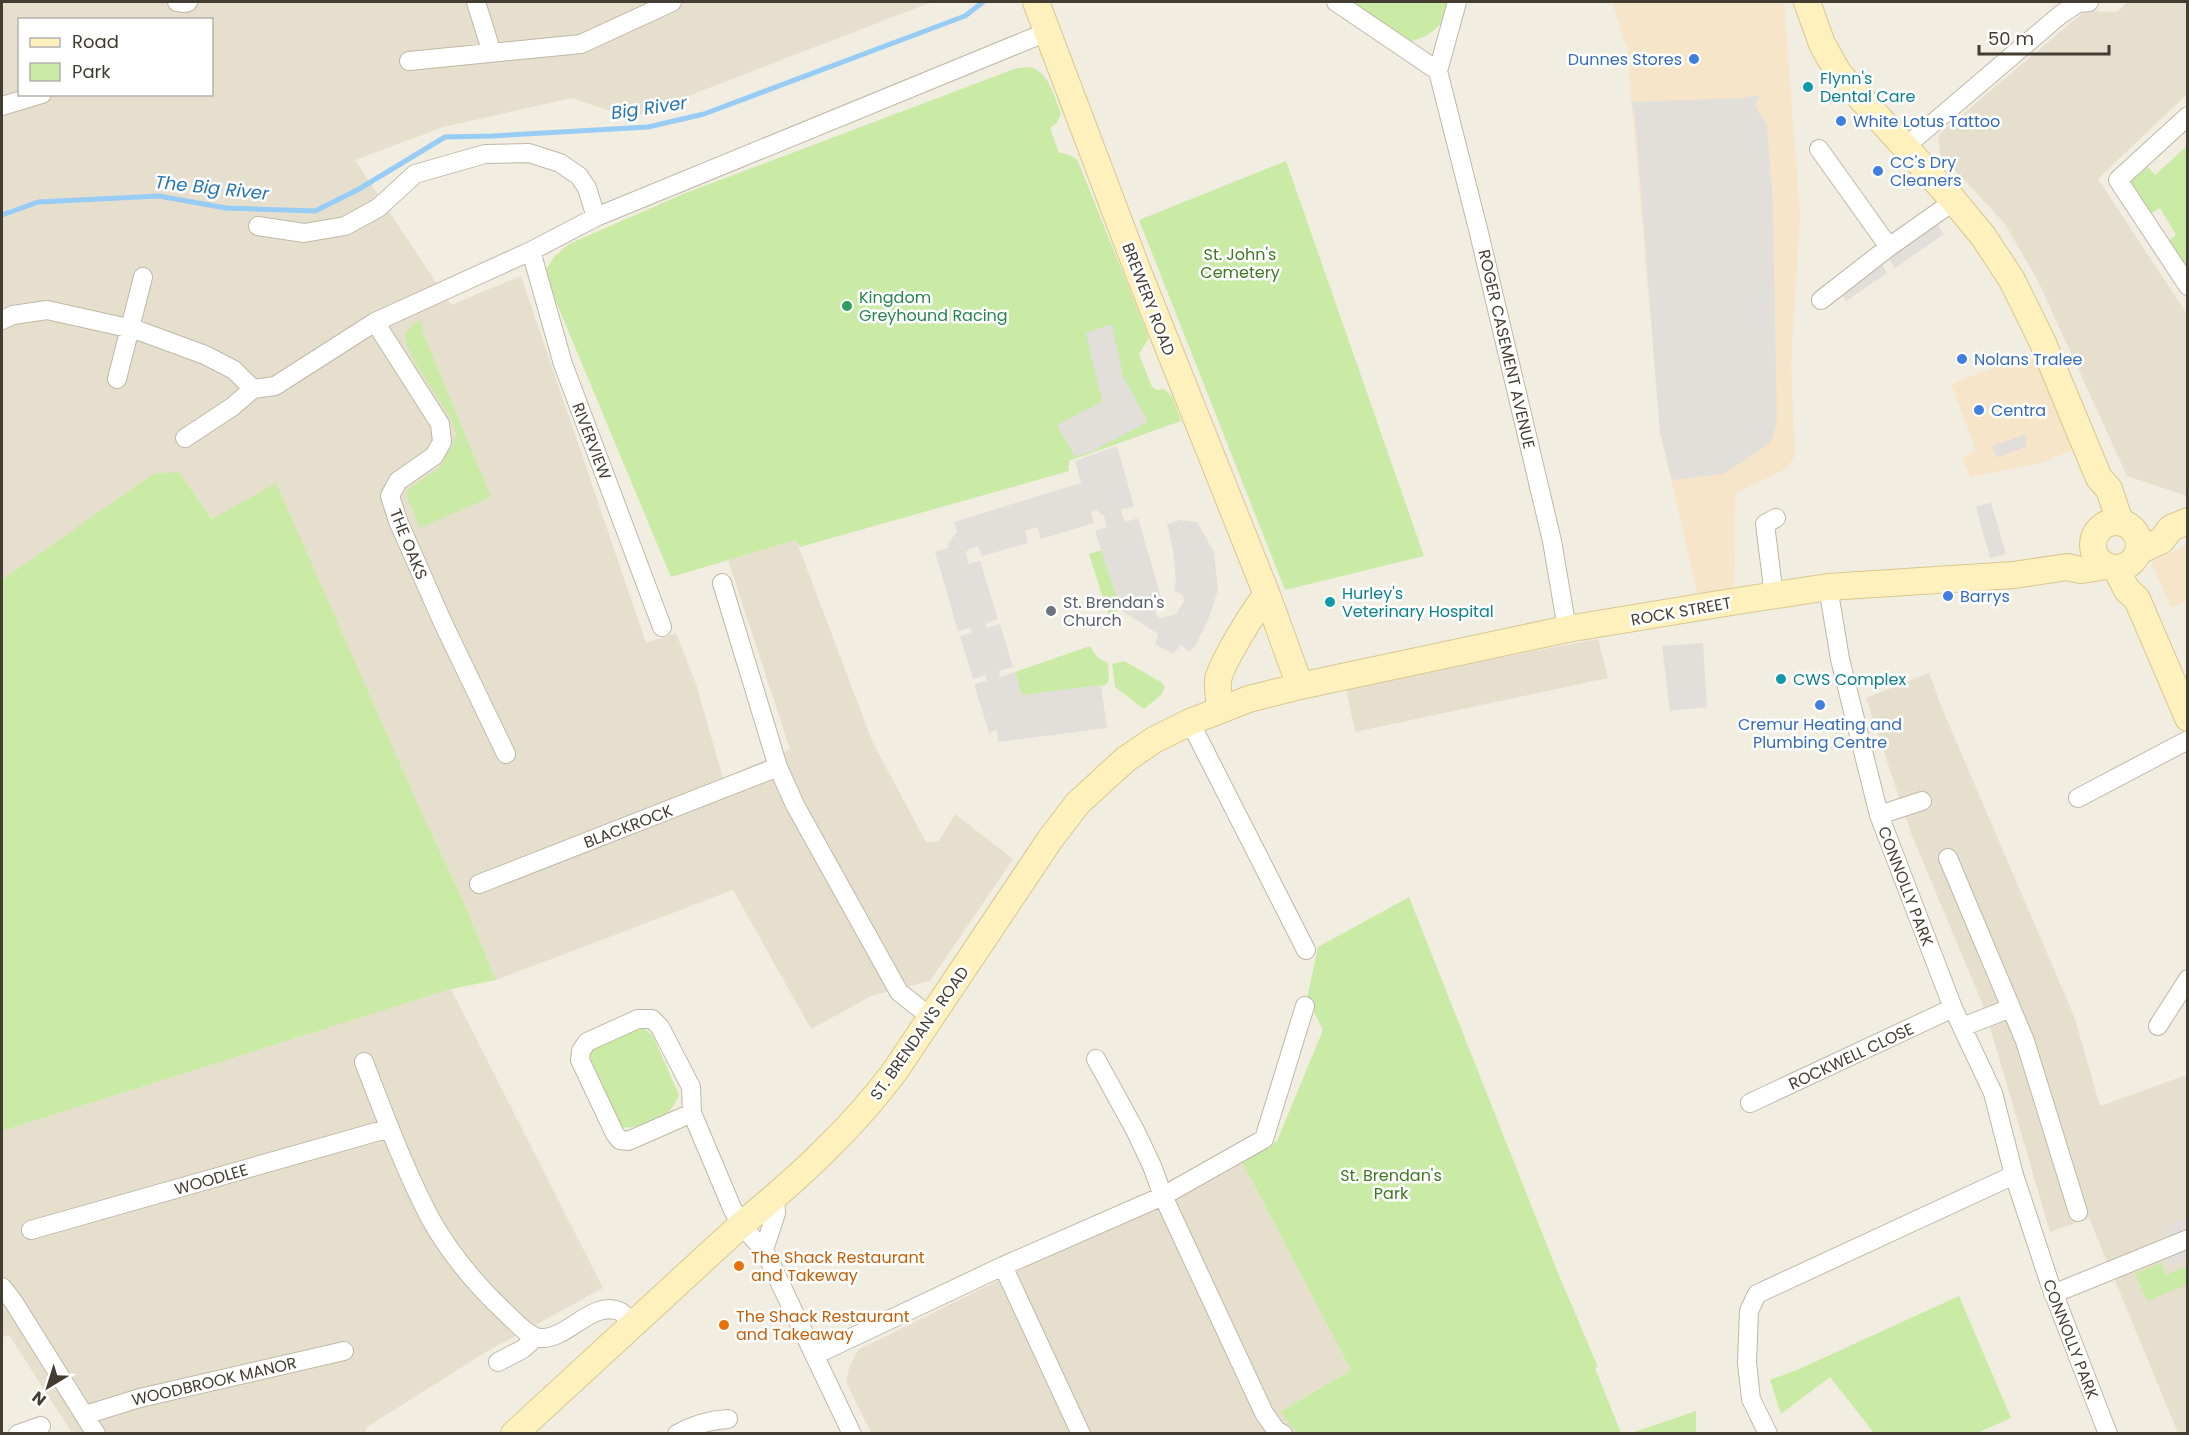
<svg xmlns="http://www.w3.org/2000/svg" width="2189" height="1435" font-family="Poppins,sans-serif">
	<rect width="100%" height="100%" fill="#f2ede1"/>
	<!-- residential -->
	<path fill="#e7dfce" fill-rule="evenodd" d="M2,2h930l-301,116 -59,-20 -129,29 -88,33 96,145 70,-29 125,367 30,-10 20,51 27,94 67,-29 -62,-189 68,-20 77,203 53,99 13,-1 16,-27 58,45 -83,122 -59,15 -60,33 -78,-139 -237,90 -34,-82 -43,-91 -240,-335 -177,108zM20,20h192v74h-192z
		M2128,2h59v92l-89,85 89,135v182l-60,-20 -89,-195 -33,-57 -65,-70 -2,-19 147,-124 32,1z
		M1598,639l10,39 -253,54 -9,-45z
		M1929,673l15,40 130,303 26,90 87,-31v358h-9l-89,-215 -39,14 -65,-222 -74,-177 -45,-135z
		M451,989l152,299 -117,64 -119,75 -2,6h-293l-63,-98 -7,2v-206z
		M1241,1160l110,210 -71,42 16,20 5,2 -430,-1 -25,-51 3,-14 9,-18z"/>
	<!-- commercial -->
	<path fill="#f7e5c9" d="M1612,2h172l16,213 -9,148 4,93 -9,13 -51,24 -1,100 -35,6 -39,-167 -33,-384z
		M2033,353l46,94 -38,16 -71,14 -8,-19 14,-7 -25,-67z
		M2187,545v56l-16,7 -20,-46z"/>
	<!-- green -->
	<path fill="#caeba5" d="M1347,2h104c-7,23 -19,34 -42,40z
		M1030,67c20,6 23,28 31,46l-4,10 -7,5 9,25 8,1 10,5 72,179 -10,16 13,33 5,3 7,-1 8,7 9,25 -112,40v10l-269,76 -4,-7 -125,37 -127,-304 10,-16 15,-13 114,-50 334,-126z
		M2187,146v116l-7,5 -16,-22 12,-10 -16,-27 -13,8 -18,-33 19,-16 7,8z
		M1286,161l138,395 -139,34 -146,-370z
		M421,320l2,13 68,164 -71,31 -13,-31v-7l32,-22 14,-23 3,-13 -5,-13 -35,-55 -11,-23 1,-8 5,-7z
		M179,472l33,47 64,-36 143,324 43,91 34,82 -45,9 -449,142v-551l151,-106z
		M1102,550l19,60 -13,4 -19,-60z
		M1090,646l7,11 11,6 1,18 -5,5 -82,9 -7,-23z
		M1124,661l37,21 4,5 -3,7 -18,15 -29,-22 -3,-23z
		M1409,897l149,376 40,94 -3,1 26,65 -320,1 -5,-2 -16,-20 71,-42 -110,-210 36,-19 46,-111 -16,-32 11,-51z
		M638,1029h7l8,7 26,59c-2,4 -4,9 -7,13 -8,11 -38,22 -51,19l-34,-66 2,-8 5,-5z
		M2161,1263l5,12 21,-9v19l-40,16 -12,-28z
		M1959,1296l52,122 -34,15h-103l-44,-56 -49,37 -11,-34 29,-11z
		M1696,1411v22h-65z"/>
	<!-- parking -->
	<path fill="#e2dfda" d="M1761,95l-6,10 12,20 6,79 4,217 -6,21 -47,32 -52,6 -12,-48 -25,-314 -4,-16 110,-4z
		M1937,224l7,10 -49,34 -7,-10z
		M1881,263l6,10 -41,28 -6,-10z
		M1112,324l11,52 25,46 -56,29 -17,6 -18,-32 45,-23 -16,-69z
		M2026,434v13l-30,11 -4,-12z
		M1117,446l17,60 -13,4 4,12 13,-4 26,89 -9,3 3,9 18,-5 8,-13 -1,-6 -9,-4 2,-11 -3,-30 -6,-26 13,-4 17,2 17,30 4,38 -8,25 -13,28 -7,9 -9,-7 -8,9 -18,-10 3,-10 -37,-24 -26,-79 12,-4 -3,-11 -8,-6 -5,2 3,11 -53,16 -4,-12 -12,4 3,12 -46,13 -4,-10 -9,3 -3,3 2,12 12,-3 18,58 -12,4 1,5 13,-4 13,43 -14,4 1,6 15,-5 7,23 79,-10 6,43 -109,14 -1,-12 -8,3 -15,-49 13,-3 -2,-6 -12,4 -13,-43 12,-3 -2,-5 -12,3 -23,-79 13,-4 1,-6 8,-10 -3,-10 127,-39 -6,-22z
		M1991,502l15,52 -16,4 -14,-51z
		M1703,643l4,64 -37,4 -8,-65z
		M2187,1217v42l-18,7 -10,-23 7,-3 -4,-12z"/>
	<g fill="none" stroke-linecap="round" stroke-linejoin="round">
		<!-- stream -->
		<path stroke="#97ccf5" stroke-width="5" d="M2,215l36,-13 121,-6 67,12 89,3 44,-22 86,-52 47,-1 156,-9 56,-13 261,-98 18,-14"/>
		<defs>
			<path id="street" d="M177,2l8,1 3,-1
				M476,2l16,51
				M1336,2l102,69 41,162 73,308 15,88
				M409,61l172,-17 91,-42
				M1438,71l19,-69
				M2,106l40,-12
				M2188,116l-70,64 70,106
				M1905,147l155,-132 18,-12 11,-1
				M1819,149l70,98
				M258,226l46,7 41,-7 33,-18 37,-34 70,-20 44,-1 31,10 19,13 8,12 9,29
				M531,251l32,113 99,263
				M1821,300l68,-53 65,-46
				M2,320l11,-5 34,-5 90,20 68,25 29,15 19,19 22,-3 100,-64 156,-71 65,-34 451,-185
				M375,322l65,102 2,18 -8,14 -36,25 -8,15 8,25 45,102 63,131
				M117,379l26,-102
				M185,438l47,-31 21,-18
				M722,583l56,184 17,38 104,187 33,26
				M1828,587l12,72 39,156 74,193 40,85 21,82 36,109 58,150
				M1774,596l-9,-72 11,-6
				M1190,722l116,228
				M2078,798l110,-58
				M1879,815l43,-14
				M1948,858l77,183 53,171
				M479,884l299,-117
				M2158,1026l30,-47
				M1962,1027l49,-19
				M1096,1059l39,71 17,36 11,30 101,217 12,17 7,4
				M364,1062c20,52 40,106 66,156 19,34 48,69 77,96 9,8 20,22 33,24 27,2 52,-38 79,-27 5,2 10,9 14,13
				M1750,1103l203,-95
				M692,1113l-64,28 -8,-1 -5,-6 -35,-74 1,-9 6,-9 51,-23h14l8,8 31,60 1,26 40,95 9,17 23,25 6,12 82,172
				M31,1230l359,-102
				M764,1250l12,-37 -1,-16
				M1003,1266l78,168
				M2,1287l11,14 83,133
				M2053,1294l135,-55
				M815,1355l188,-89 160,-70 101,-57 41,-133
				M498,1362l25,-13 13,-12
				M85,1415l55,-17 204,-47
				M18,1434l23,-8
				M677,1434c16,-9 33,-14 51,-15
				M1768,1434l-17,-35 -4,-36 2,-52 8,-17 257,-119"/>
			<path id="secondary" d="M1036,2l103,272 128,321 33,91
				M1807,2l15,42 17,30 115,127 29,35 29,44 30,61 57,137 10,11 11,33
				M2093 545a23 23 0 1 1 46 0a23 23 0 1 1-46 0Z
				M2139,551l22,-10 10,-13 17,-7
				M2116,569l11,21 10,9 51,119
				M1221,708c-2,-9 -4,-18 -3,-28 3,-16 37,-72 49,-85
				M514,1434l227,-209c56,-46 111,-96 154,-154l156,-233 27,-35 48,-44 28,-19 36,-18 59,-23 51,-13 267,-57 158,-26 103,-16 186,-12 53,-8 14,3 25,-4"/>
		</defs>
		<!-- street casing -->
		<use href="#street" stroke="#c0b8a6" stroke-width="20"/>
		<!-- secondary casing -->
		<use href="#secondary" stroke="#d9c78e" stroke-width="28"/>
		<!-- street -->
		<use href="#street" stroke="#fff" stroke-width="18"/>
		<!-- secondary -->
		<use href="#secondary" stroke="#fff1be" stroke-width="26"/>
	</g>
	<!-- markers -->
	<g fill="#3f7fe0" stroke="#fff" stroke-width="2">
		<circle cx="1694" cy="59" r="6"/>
		<circle cx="1841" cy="121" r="6"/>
		<circle cx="1878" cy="171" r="6"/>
		<circle cx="1962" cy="359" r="6"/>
		<circle cx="1979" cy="410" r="6"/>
		<circle cx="1948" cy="596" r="6"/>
		<circle cx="1820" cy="705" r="6"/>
	</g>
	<g fill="#0f9aa8" stroke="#fff" stroke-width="2">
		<circle cx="1808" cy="87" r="6"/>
		<circle cx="1330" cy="602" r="6"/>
		<circle cx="1781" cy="679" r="6"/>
	</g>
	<circle fill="#2e9e5b" stroke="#fff" stroke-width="2" cx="847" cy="306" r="6"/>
	<circle fill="#6b7280" stroke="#fff" stroke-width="2" cx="1051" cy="611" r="6"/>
	<g fill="#e8710a" stroke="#fff" stroke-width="2">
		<circle cx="739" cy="1266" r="6"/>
		<circle cx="724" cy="1325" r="6"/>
	</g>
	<g text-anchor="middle" stroke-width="5" stroke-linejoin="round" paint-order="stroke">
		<!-- shop labels -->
		<g font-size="16" fill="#366cbe" stroke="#fff" text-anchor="start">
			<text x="1682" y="65" text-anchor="end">Dunnes Stores</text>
			<text x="1853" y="127">White Lotus Tattoo</text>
			<text x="1890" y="168">CC's Dry<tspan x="1890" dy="18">Cleaners</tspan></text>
			<text x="1974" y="365">Nolans Tralee</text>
			<text x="1991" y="416">Centra</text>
			<text x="1960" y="602">Barrys</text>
			<text x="1820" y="730" text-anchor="middle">Cremur Heating and<tspan x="1820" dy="18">Plumbing Centre</tspan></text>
		</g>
		<!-- culture labels -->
		<g font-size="16" fill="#0d838f" stroke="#fff" text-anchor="start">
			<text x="1820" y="84">Flynn's<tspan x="1820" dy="18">Dental Care</tspan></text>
			<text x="1342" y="599">Hurley's<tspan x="1342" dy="18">Veterinary Hospital</tspan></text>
			<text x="1793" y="685">CWS Complex</text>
		</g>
		<!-- park labels -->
		<g font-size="16" fill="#407821" stroke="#fff">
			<text x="1240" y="260">St. John's<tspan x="1240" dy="18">Cemetery</tspan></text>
			<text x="1391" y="1181">St. Brendan's<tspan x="1391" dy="18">Park</tspan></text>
		</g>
		<!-- leisure labels -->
		<g font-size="16" fill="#27864d" stroke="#fff" text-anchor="start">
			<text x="859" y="303">Kingdom<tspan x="859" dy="18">Greyhound Racing</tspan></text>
		</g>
		<!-- street labels -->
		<g font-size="16" fill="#433d31" stroke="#fff">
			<text transform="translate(1149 299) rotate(69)" y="6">BREWERY ROAD</text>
			<text transform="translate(1507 349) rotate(77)" y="6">ROGER CASEMENT AVENUE</text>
			<text transform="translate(592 441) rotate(69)" y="6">RIVERVIEW</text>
			<text transform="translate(409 544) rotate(68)" y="6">THE OAKS</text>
			<text transform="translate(1681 611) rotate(-10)" y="6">ROCK STREET</text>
			<text transform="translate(628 826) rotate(-21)" y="6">BLACKROCK</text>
			<text transform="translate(1906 886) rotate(69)" y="6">CONNOLLY PARK</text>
			<text transform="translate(919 1033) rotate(-55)" y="6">ST. BRENDAN'S ROAD</text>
			<text transform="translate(1851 1056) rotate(-25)" y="6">ROCKWELL CLOSE</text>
			<text transform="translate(211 1179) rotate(-16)" y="6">WOODLEE</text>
			<text transform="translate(2071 1339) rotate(69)" y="6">CONNOLLY PARK</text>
			<text transform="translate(214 1381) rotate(-13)" y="6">WOODBROOK MANOR</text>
		</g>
		<!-- worship labels -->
		<g font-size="16" fill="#5b616d" stroke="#fff" text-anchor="start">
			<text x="1063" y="608">St. Brendan's<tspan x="1063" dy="18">Church</tspan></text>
		</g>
		<!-- food labels -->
		<g font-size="16" fill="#c56008" stroke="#fff" text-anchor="start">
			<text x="751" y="1263">The Shack Restaurant<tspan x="751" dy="18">and Takeway</tspan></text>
			<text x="736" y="1322">The Shack Restaurant<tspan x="736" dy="18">and Takeaway</tspan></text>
		</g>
		<!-- water labels -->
		<g font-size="18" font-style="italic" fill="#2475b6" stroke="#fff">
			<text transform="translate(649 108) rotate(-8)" y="6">Big River</text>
			<text transform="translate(212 188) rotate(6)" y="6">The Big River</text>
		</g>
	</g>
	<!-- border -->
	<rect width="2189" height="1435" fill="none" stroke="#433d31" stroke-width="6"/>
	<!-- legend -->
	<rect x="18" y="18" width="195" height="78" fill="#ffffff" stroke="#b4b1ad" stroke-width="1.5"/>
	<rect x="30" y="38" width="30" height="9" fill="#fff1be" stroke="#b4b1ad" stroke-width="1.5"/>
	<text x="72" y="48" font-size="18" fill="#433d31">Road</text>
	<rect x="30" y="63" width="30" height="18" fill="#caeba5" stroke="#b4b1ad" stroke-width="1.5"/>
	<text x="72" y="78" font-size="18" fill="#433d31">Park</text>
	<!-- north arrow -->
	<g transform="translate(48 1387) rotate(218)" stroke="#ffffff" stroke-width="4.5" paint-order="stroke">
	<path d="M0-4.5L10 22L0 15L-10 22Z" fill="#433d31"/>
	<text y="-9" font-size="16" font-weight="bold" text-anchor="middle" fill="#433d31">N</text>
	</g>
	<!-- scale -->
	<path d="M1979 45v9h130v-9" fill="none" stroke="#433d31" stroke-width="3"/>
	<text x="1988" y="45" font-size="18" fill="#433d31" stroke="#ffffff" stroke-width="4.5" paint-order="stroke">50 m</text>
</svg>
